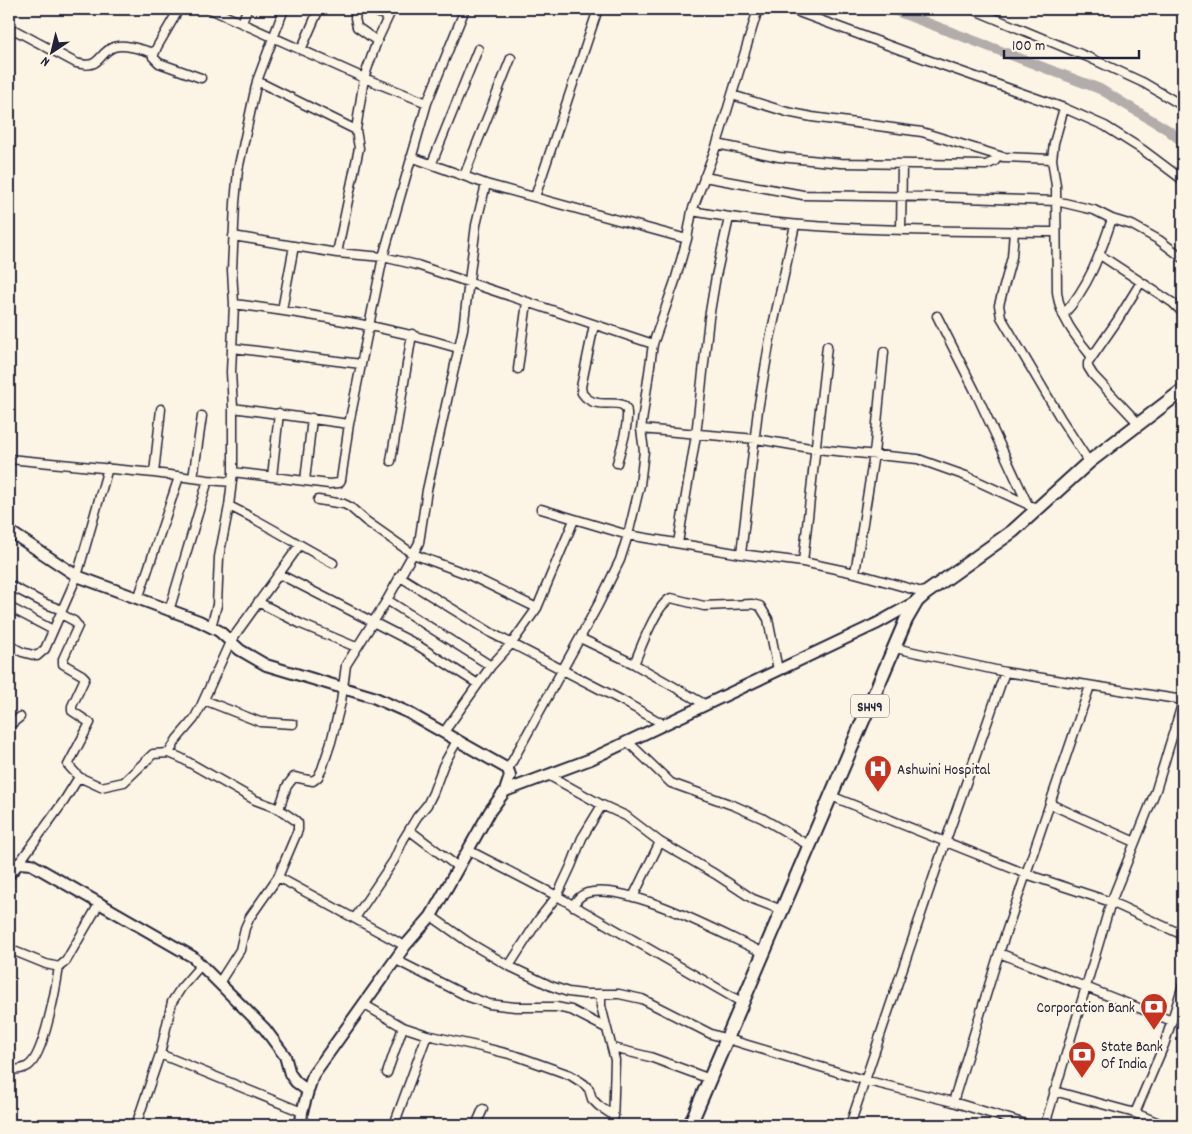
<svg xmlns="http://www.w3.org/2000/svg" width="1192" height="1134" font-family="Dekko,sans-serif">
	<rect width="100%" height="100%" fill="#fcf5e5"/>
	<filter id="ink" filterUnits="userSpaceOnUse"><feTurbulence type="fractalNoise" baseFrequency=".02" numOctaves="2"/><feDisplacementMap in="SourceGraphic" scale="10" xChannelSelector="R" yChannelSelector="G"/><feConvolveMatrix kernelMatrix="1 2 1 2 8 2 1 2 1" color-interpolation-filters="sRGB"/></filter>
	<g filter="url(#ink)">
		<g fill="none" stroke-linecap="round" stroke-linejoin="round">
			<!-- canal -->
			<path stroke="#b2adab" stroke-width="10" d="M891,9l209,80 68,41 15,12"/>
			<defs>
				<path id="minor" d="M179,9l-22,38 -4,10 6,6 42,15
					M210,9l154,69 63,25
					M358,9l-3,9 2,9 20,14
					M370,9l18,8
					M790,9l138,51 136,48 41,18 38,24 40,30
					M972,9l118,49 54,25 39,23
					M242,23l5,-14
					M9,27l67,36c26,7 21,-10 38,-16 11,-4 29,3 40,6
					M301,50l18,-41
					M257,81l99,49
					M732,95l55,17 25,5 110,15 81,25 49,2
					M1064,108l-10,35 -2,16 4,27 1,106c3,26 19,45 35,65
					M717,144l62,13 62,6 145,2 9,-4 2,-5
					M411,157l75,27 201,55
					M432,163l46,-114
					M464,176l47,-118
					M704,177l99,18 133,2 120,4 38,9 18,9 20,6 27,15 24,18
					M535,197l63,-188
					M692,211c121,22 242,19 364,21
					M901,230l1,-66
					M1014,231l-2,26 -13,48 2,12 60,102 28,43
					M233,236l104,17 46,4 34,8 236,79
					M337,253l22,-105 -3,-18 8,-52 13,-37 15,-32
					M1100,255l73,48 10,10
					M234,304c76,10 151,22 224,44
					M282,310l12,-64
					M1063,315c26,-28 37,-61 49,-96
					M937,316l38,75 53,114
					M594,325l-13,62 1,6c4,6 9,9 16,10 9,2 29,-4 29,10 1,17 -6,35 -10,50
					M233,348l128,16
					M518,369l9,-67
					M233,408l116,16
					M1139,424l-46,-49 -5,-8v-4l29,-42 24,-39
					M641,429l115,10 60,10 102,10 48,17 72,33
					M9,459l145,14 54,7 24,2
					M391,461l21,-127
					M233,472l96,12 10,-1 2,-3 8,-56 34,-167 44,-154 38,-94
					M154,473l7,-64
					M272,477l7,-64
					M193,478l9,-62
					M305,481l7,-63
					M318,500l26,4 6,3 16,14 47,33 54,20 70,34
					M229,506c36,17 69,39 104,57
					M541,509l87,26 113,19 62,8 52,11 71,20
					M678,543l18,-108 13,-117 7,-42 13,-58
					M741,554l17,-144 12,-71 25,-114
					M803,562l24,-216
					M855,573l19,-119 10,-102
					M279,574l135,69 64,41
					M399,576l94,58 128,66 42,24
					M9,585l37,19 16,6
					M138,599l41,-122
					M387,600l104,66
					M258,602l43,22 55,23
					M9,607l44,23
					M169,611l39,-131
					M61,614l13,7 4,5 -15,33v5l19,11 3,3 -13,28v5l18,12 -22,42 11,12
					M211,627l6,-22 2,-48 10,-51 4,-34v-64l-2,-36 3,-68 -2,-34 3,-67 3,-33 19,-89 27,-72
					M580,638l54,26 72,41
					M9,645l13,7 15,4 8,-7 32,-73 31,-108
					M895,648l110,24 178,28
					M634,664c7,-16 22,-59 37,-66l33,8 48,-2 8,2 8,13 10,51
					M204,700l56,22 33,2
					M9,726l11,-9
					M444,732l47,-66 21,-23 25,-35 37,-88
					M627,741l44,42 64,23 27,12 48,28
					M169,753l8,-14 17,-20 7,-13 29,-64 69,-96
					M508,769l90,-164 22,-45 8,-25 12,-50 4,-34 -3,-22 12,-85 22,-63 12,-42 5,-28 25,-67 41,-135
					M548,775l54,30 24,11 34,26 55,32 38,25 29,11
					M831,796l195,78 85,28 72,33
					M1050,804l85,38
					M279,809l8,-23 7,-9 19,4 5,-4 4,-8 9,-27 10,-40 5,-37 41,-65 32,-57 8,-53 36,-161 13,-104 10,-41
					M409,830l49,37
					M468,850l89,46 186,107
					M19,863l45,-62 15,-24 22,10 23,-5 29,-28 16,-1 12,5 74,42 24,9 16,11 3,3v7l-20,47 -28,40 -5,11 -5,22 -21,33
					M278,877l127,69
					M633,897l27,-55
					M573,906c3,-6 8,-11 14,-13 42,-11 137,42 177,60
					M431,916l37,26 41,24 42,20 17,6 16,2h35l23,5 69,35 153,46 89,22 76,23
					M355,918l39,-58 9,-20 14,-23 10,-12 6,-12 10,-27 15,-27
					M9,949l37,15 13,3 7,-6 33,-57
					M999,953l173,68
					M396,960l73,37 20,7 26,3h41l15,3 35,18
					M509,966l30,-47 18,-23 14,-30 11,-28 20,-33
					M601,995v11l14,54 -2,65
					M363,1004l40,23 24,8 50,11 40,10 53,19 14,9 5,5 3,10 7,7 15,10
					M613,1048l37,9 60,22
					M160,1054l142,58
					M9,1070c6,0 13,0 19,-4 16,-10 28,-79 31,-99
					M387,1073l16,-46
					M1054,1091l81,22 29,-68 19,-60
					M953,1102l46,-149 91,-267
					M1135,1113l29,12
					M136,1125l24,-71 12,-52 9,-14 20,-23
					M394,1125l33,-90
					M476,1125l7,-16
					M850,1125l95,-282 60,-171
					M1045,1125l66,-223 45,-112 27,-89"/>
				<path id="tertiary" d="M9,531l68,45 122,45 20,10 21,19 26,15 107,32 34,15 101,57 2,7 -5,15
					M9,874l10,-11 12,1 162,93 72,72 20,27 5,18 6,8 12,9 -6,21 -1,13
					M308,1091l5,-16 92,-129 26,-30 59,-105 15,-20 86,-32 287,-136 39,-22"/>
				<path id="primary" d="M690,1125l216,-505 11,-19 9,-8 87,-62 76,-69 94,-72"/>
			</defs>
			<!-- minor casing -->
			<use href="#minor" stroke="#22223b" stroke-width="11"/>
			<!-- tertiary casing -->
			<use href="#tertiary" stroke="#22223b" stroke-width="14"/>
			<!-- primary casing -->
			<use href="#primary" stroke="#22223b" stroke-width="16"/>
			<!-- minor -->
			<use href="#minor" stroke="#fcf5e5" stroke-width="8"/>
			<!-- tertiary -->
			<use href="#tertiary" stroke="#fcf5e5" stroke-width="10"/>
			<!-- primary -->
			<use href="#primary" stroke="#fcf5e5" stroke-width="12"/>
		</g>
	</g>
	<!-- icons -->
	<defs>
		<symbol id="hospital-pin" viewBox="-11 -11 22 30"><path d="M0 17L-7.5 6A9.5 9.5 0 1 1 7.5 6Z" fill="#c8321e" stroke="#fcf5e5"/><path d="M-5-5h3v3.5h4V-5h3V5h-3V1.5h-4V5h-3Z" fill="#fff"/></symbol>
		<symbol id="bank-pin" viewBox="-11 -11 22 30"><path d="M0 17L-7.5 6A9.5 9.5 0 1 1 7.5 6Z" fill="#c8321e" stroke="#fcf5e5"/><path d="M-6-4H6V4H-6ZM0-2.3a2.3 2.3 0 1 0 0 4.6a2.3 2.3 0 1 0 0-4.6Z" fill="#fff"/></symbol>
	</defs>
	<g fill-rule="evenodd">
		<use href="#hospital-pin" x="862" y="753" width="32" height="43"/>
		<use href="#bank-pin" x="1138" y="991" width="32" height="43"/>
		<use href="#bank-pin" x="1066" y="1039" width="32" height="43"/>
	</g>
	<g text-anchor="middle" stroke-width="4.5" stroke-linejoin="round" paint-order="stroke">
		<!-- shield labels -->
		<rect fill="#fcf5e5" stroke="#63616e" stroke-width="1" x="851" y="694.5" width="38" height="23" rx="4"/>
		<g font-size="14" font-weight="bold" fill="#22223b">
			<text x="870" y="711">SH49</text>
		</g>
		<!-- poi labels -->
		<g font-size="15" fill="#22223b" stroke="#fcf5e5" text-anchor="start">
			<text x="897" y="774">Ashwini Hospital</text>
			<text x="1135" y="1012" text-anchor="end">Corporation Bank</text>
			<text x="1101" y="1051">State Bank<tspan x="1101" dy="17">Of India</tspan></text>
		</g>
	</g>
	<!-- margin -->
	<rect width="1192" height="1134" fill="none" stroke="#fcf5e5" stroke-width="30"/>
	<rect x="15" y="15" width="1162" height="1104" fill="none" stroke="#22223b" stroke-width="2" filter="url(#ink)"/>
	<!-- north arrow -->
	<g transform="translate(52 52) rotate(215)" stroke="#fcf5e5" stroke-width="4" paint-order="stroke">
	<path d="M0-4L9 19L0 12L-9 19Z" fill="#22223b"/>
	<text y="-8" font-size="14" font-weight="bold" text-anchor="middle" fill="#22223b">N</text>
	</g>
	<!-- scale -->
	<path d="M1004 50v8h135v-8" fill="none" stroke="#22223b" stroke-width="2.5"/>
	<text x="1012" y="50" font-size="15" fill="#22223b" stroke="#fcf5e5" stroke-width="4" paint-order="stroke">100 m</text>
</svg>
